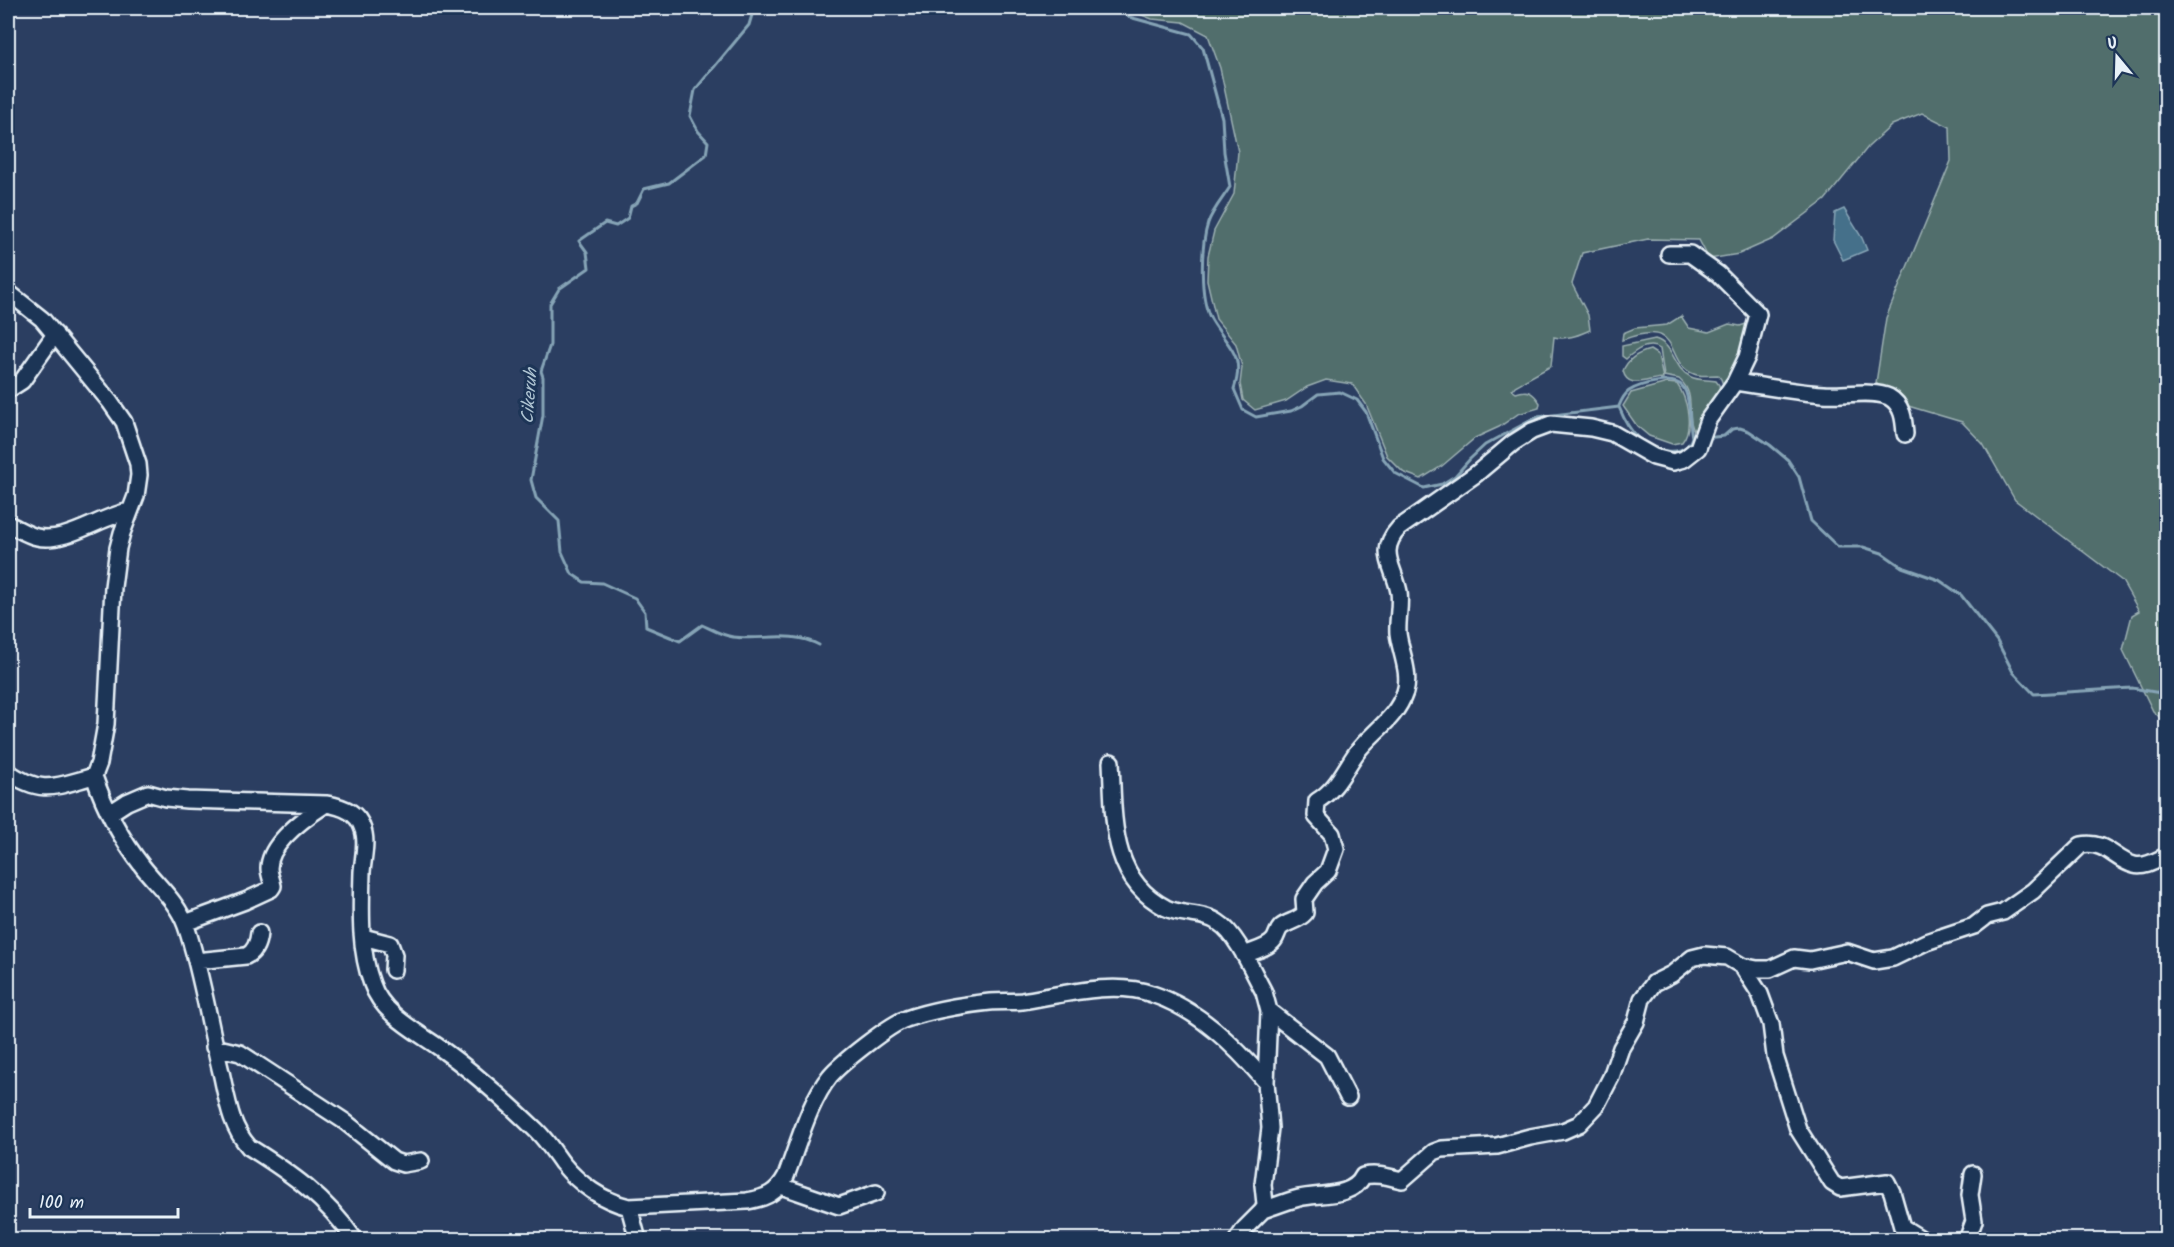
<svg xmlns="http://www.w3.org/2000/svg" width="2174" height="1247" font-family="Kalam,sans-serif">
	<rect width="100%" height="100%" fill="#2b3e61"/>
	<filter id="ink" filterUnits="userSpaceOnUse"><feTurbulence type="fractalNoise" baseFrequency=".0167" numOctaves="2"/><feDisplacementMap in="SourceGraphic" scale="12" xChannelSelector="R" yChannelSelector="G"/><feConvolveMatrix kernelMatrix="1 2 1 2 8 2 1 2 1" color-interpolation-filters="sRGB"/></filter>
	<g filter="url(#ink)">
		<!-- green -->
		<path fill="#516e6c" stroke="#9cb0b2" stroke-width="1.5" d="M1128,8h1038v715l-13,-12 -30,-61 9,-35 7,-4 -17,-30 -107,-81 -32,-56 -21,-22 -64,-19 -22,-20 10,-65 65,-157 -1,-34 -28,-14 -30,12 -24,22 -43,53 -52,39 -34,15 -30,5 -10,-19 -51,-1 -66,14 -10,31 16,31 2,15c-12,5 -22,10 -36,7l-3,29 -36,20 -3,4 4,3c12,-4 17,-1 24,10l-1,5 -21,6 -19,13 -24,11 -33,28 -21,13 -18,-7 -16,-16 -21,-52 -14,-20 -26,-4 -19,7 -21,14 -31,9 -12,-10 -3,-16 2,-17 -6,-23 -20,-25 -9,-39 1,-24 6,-25 20,-37 4,-42 -18,-84 -12,-33 -25,-13 -31,-3 -23,-9z
			M1681,316l8,12 20,4 20,-8 11,2 9,-3 1,10 -25,57 -4,-11 -3,-4c-8,0 -17,2 -24,-1 -32,-12 -8,-57 -72,-34l1,-7 12,-5 32,-3z
			M1655,339c20,6 18,30 36,38 8,4 17,2 25,4l3,4 2,11 -25,37c-13,-15 3,-37 -17,-54l-15,-3 -4,-27c-12,-8 -24,1 -34,10l-4,-3v-10z
			M1650,350l8,5 5,23c-14,0 -35,13 -40,-7 4,-11 15,-18 27,-21z
			M1667,383l10,1c10,14 17,43 5,58l-10,2 -23,-8 -12,-10 -14,-20 8,-13z"/>
		<!-- water -->
		<path fill="#44708a" stroke="#86a4b6" stroke-width="1.5" d="M1844,209l18,29 5,12 -24,10 -10,-20 2,-27z"/>
		<g fill="none" stroke-linecap="round" stroke-linejoin="round">
			<!-- stream -->
			<path stroke="#86a4b6" stroke-width="3" d="M754,8l-5,17 -54,65 -5,26 8,15 10,11 -2,13 -37,28 -25,6 -7,14 -6,3 -3,12 -12,8 -11,-3 -26,18 8,11 2,16 -30,21 -9,15v41l-9,26 2,6v38l-12,65 5,18 23,23 3,31 10,22 12,8 18,1 33,15 10,14 1,15 34,14 22,-16c9,4 21,11 31,12 29,4 57,-7 86,8
				M1119,8l10,9 62,17 12,14 19,70 2,34 6,35c-7,11 -18,24 -22,36 -7,22 -9,75 3,96 16,28 35,34 23,70l9,21 13,7 35,-6 11,-5 16,-12 22,-2 17,8 9,12 17,46 12,15 29,15 18,-4 13,-8 15,-17 15,-14 52,-28 82,-10c4,10 11,24 20,32 14,12 47,21 53,-2l4,1
				M1619,406c2,-5 6,-12 10,-15 11,-7 45,-16 54,-4 8,10 6,37 9,50
				M1705,438l19,-2 8,-7 8,-1 9,3 21,14 18,15 11,17 12,44 27,26h25l19,6 20,14 37,13 22,15 36,46 16,31 21,22 98,-6 34,6"/>
			<defs>
				<path id="minor" d="M1669,254h21l28,20 40,40 -11,43 -12,25
					M8,292l34,27 68,83 14,20 14,42 1,11 -3,21 -14,37 -4,15 -5,39 -7,137 -7,39 -5,13c11,33 28,64 49,91 15,19 35,36 43,59 16,47 23,98 35,146 6,26 9,54 28,75 43,27 76,50 106,93
					M8,390l14,-9 33,-47
					M8,524c9,4 19,11 29,13 28,7 64,-21 93,-26
					M1111,762c3,54 -2,117 55,146 17,8 38,4 53,15 17,10 35,51 45,69l5,19 -3,71 4,46 -7,57 2,19 -2,6 -18,18 -8,12
					M8,772c35,24 48,14 86,4
					M110,813l17,-11 21,-9 18,5 21,2 139,4c14,2 31,7 36,23 6,13 1,31 0,45 -1,37 -3,77 10,112 10,30 44,47 68,64 35,25 66,53 97,83 10,10 17,21 25,32 17,21 41,38 67,44l118,-6c19,-3 30,-8 39,-25 12,-31 23,-74 44,-100 11,-13 60,-52 76,-57 26,-9 56,-14 84,-17 11,-1 22,0 32,-1 39,-6 91,-21 130,-7 46,15 83,52 114,88
					M185,923l60,-22 26,-12 2,-3c-1,-6 -4,-12 -4,-18 0,-25 37,-51 57,-64
					M363,937l27,7 4,11 -1,15
					M1244,955c9,-4 24,-7 30,-15 3,-4 3,-9 7,-13 8,-6 17,-6 24,-14l-1,-14 11,-16 13,-12 8,-22 -4,-15 -16,-18 1,-15c20,-12 27,-31 40,-49 16,-21 39,-33 48,-60 6,-19 -5,-41 -7,-59 -1,-14 3,-28 1,-41 -5,-26 -22,-40 0,-64l77,-54 37,-31 19,-12 19,-7 40,4 21,5 42,24 19,5 11,-3 14,-11 10,-28 27,-38c29,4 59,10 88,12 18,2 50,-5 66,3 14,8 15,23 16,37
					M196,961l50,-5c9,-4 12,-12 13,-23
					M1742,966l18,28 11,30 4,32 23,73 34,54 8,5 47,-6 5,10 10,35 21,13
					M1269,1011l58,45 21,41
					M214,1047l26,6 104,68 50,40 9,3 18,-3
					M781,1186l58,20 37,-13
					M629,1207l9,33
					M1263,1210c12,-4 24,-9 36,-12 20,-5 54,0 64,-22 14,-3 26,1 39,4l32,-28 8,-3 55,-3 33,-9 33,-6 16,-7 17,-18 15,-29 10,-29 15,-26 6,-23 12,-16 18,-9 20,-16 12,-3 23,2 15,9 15,3h13l24,-11 16,2 37,-8 27,9 19,-3 33,-16 48,-16 13,-10 16,-4 30,-21 48,-46c25,-5 33,15 53,20 11,3 23,-5 32,-9
					M1967,1240l7,-19 -4,-26 3,-21"/>
			</defs>
			<!-- minor casing -->
			<use href="#minor" stroke="#e8f1f8" stroke-width="20"/>
			<!-- minor -->
			<use href="#minor" stroke="#1d3557" stroke-width="15"/>
		</g>
	</g>
	<g text-anchor="middle" stroke-width="6" stroke-linejoin="round" paint-order="stroke">
		<!-- water labels -->
		<g font-size="18" font-style="italic" fill="#afc4d2" stroke="#1d3557">
			<text transform="translate(529 396) rotate(-86)" y="6">Cikeruh</text>
		</g>
	</g>
	<!-- margin -->
	<rect width="2174" height="1247" fill="none" stroke="#1d3557" stroke-width="30"/>
	<rect x="15" y="15" width="2144" height="1217" fill="none" stroke="#e8f1f8" stroke-width="2" filter="url(#ink)"/>
	<!-- north arrow -->
	<g transform="translate(2117 57) rotate(341)" stroke="#1d3557" stroke-width="4.5" paint-order="stroke">
	<path d="M0-4.5L10 22L0 15L-10 22Z" fill="#e8f1f8"/>
	<text y="-9" font-size="16" font-weight="bold" text-anchor="middle" fill="#e8f1f8">U</text>
	</g>
	<!-- scale -->
	<path d="M30 1208v9h148v-9" fill="none" stroke="#e8f1f8" stroke-width="3"/>
	<text x="39" y="1208" font-size="18" fill="#e8f1f8" stroke="#1d3557" stroke-width="4.5" paint-order="stroke">100 m</text>
</svg>
